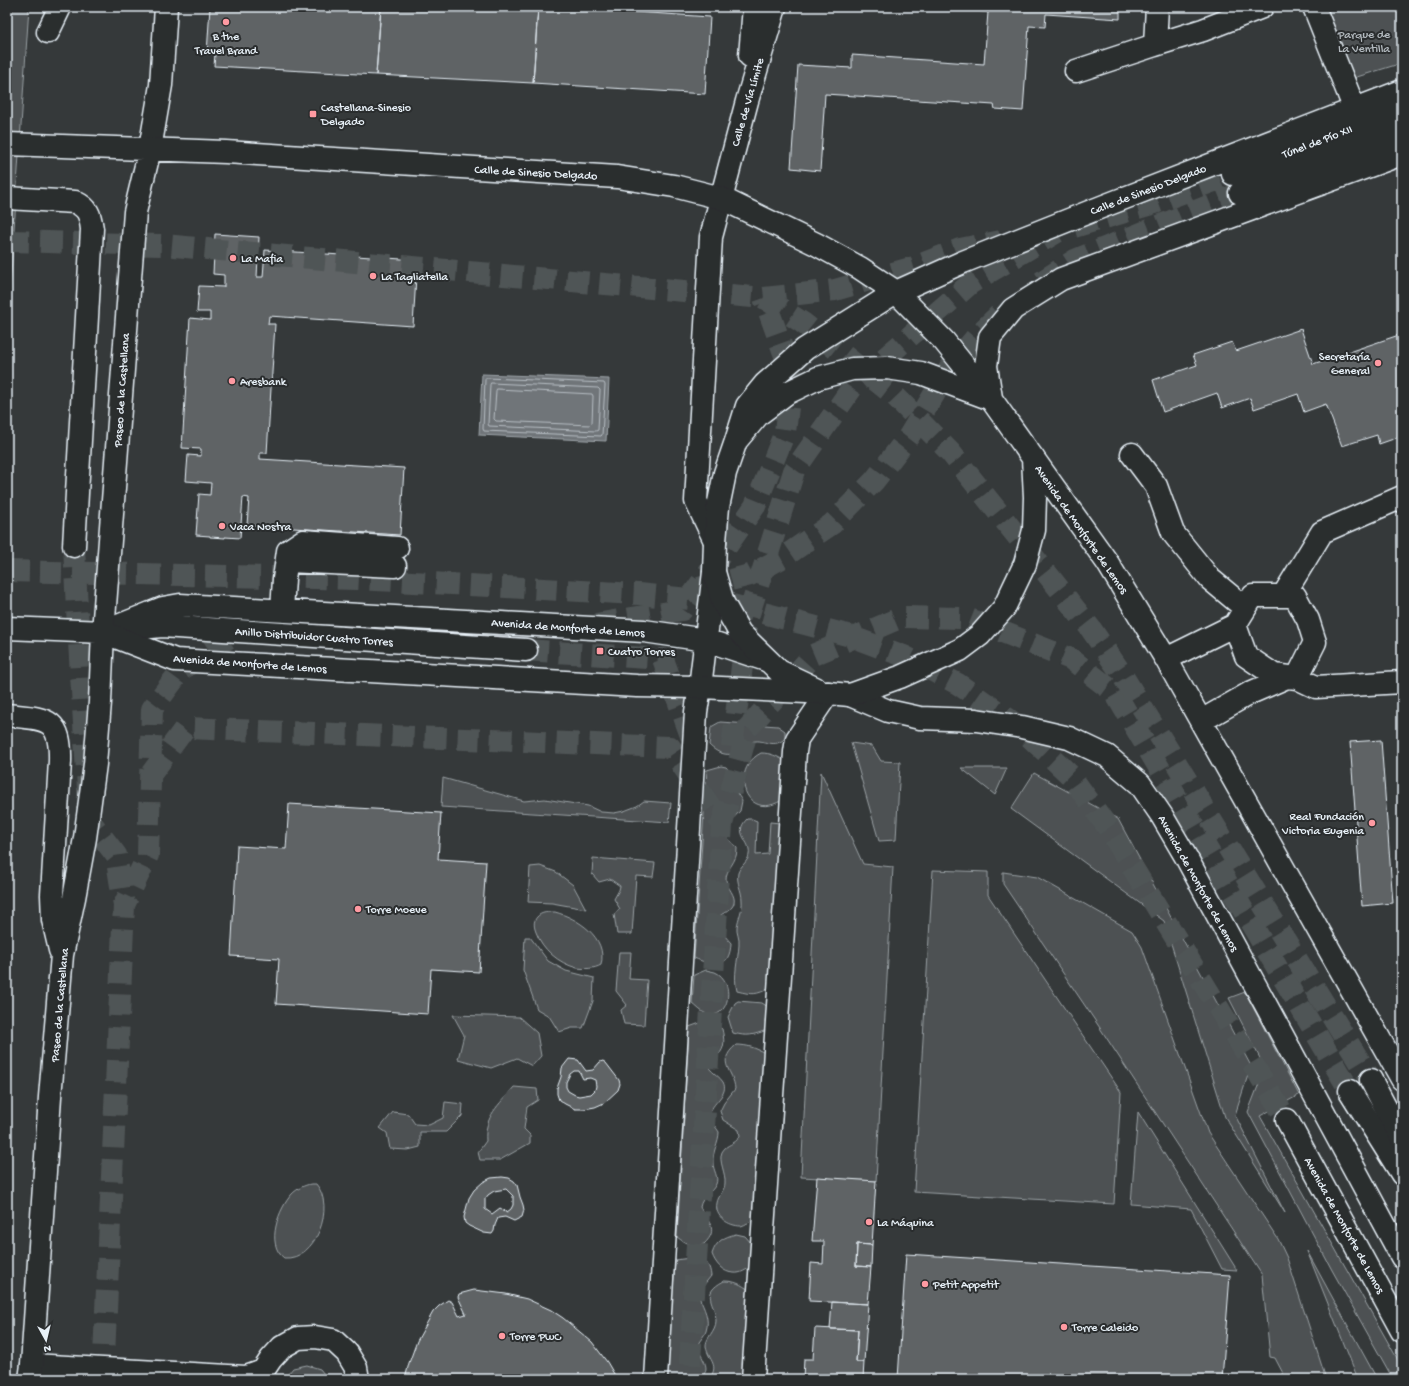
<svg xmlns="http://www.w3.org/2000/svg" width="1409" height="1386" font-family="'Gochi Hand',sans-serif">
	<rect width="100%" height="100%" fill="#35393a"/>
	<filter id="ink" filterUnits="userSpaceOnUse"><feTurbulence type="fractalNoise" baseFrequency=".025" numOctaves="2"/><feDisplacementMap in="SourceGraphic" scale="8" xChannelSelector="R" yChannelSelector="G"/><feConvolveMatrix kernelMatrix="1 2 1 2 8 2 1 2 1" color-interpolation-filters="sRGB"/></filter>
	<g filter="url(#ink)">
		<!-- green -->
		<path fill="#4d5152" stroke="#9aa1a5" d="M7,7h22l-22,326z
			M1313,7h89v56l-58,18z
			M720,722l58,4 7,5v7c-10,11 -20,2 -29,3 -6,0 -10,4 -14,8 -11,9 -23,6 -33,-4l2,-18z
			M851,743l21,3 9,15 19,1 -4,78 -17,1z
			M761,753c9,0 16,3 24,8l-3,39c-36,23 -54,-30 -21,-47z
			M721,766l5,1 5,5c-1,18 3,15 11,29l-2,10 -13,14 -1,8 2,5 9,10c1,14 -12,21 -11,32 1,8 10,15 8,23 -2,9 -15,10 -20,18v3l-3,2 1,3 3,-1 9,7 7,8c-1,27 -18,23 -37,15l13,-188z
			M961,768h46l-12,27z
			M821,772l42,92 30,3 -17,314 -75,-4z
			M1034,773l84,46 133,247 -16,49 50,98 -60,-96 -61,-196 -153,-112z
			M443,778l81,23 21,-2 43,7 13,6 13,1 10,-2 13,-5 7,-5 27,2 -2,19 -228,-15z
			M747,819h5l5,2 -1,34 12,-1 2,-32 10,1 -10,165c-14,7 -17,7 -33,3 -4,-16 1,-30 2,-46 1,-7 -3,-12 -2,-18 1,-9 6,-17 5,-27 0,-10 -6,-17 -4,-27 2,-7 10,-11 11,-18 3,-14 -17,-21 -2,-36z
			M593,858l62,5 -2,14 -17,-1 -4,58h-15l-3,-20 6,-5 -6,-10 5,-9 1,-4 -10,-7 -11,3 -7,-8z
			M540,866l16,6 17,13 13,24 -34,-6 -24,-1 2,-35z
			M933,870l55,2v23l133,197 -7,112 -200,-12z
			M1003,872l34,5 95,54 10,16 66,186 70,106 9,19 39,121h-40l-11,-21 -5,-1 -8,-82 -162,-247 -97,-144z
			M555,912c22,6 53,25 46,53 -7,4 -16,4 -24,3 -19,-5 -35,-19 -41,-36 -2,-5 -3,-11 1,-15 4,-5 12,-5 18,-5z
			M525,937h5l18,24 18,10 28,7 -1,23 -10,27h-11l-13,4 -10,-16 -12,-7 -14,-39z
			M619,952h12l-2,27 18,1 -3,45 -20,-1 -3,-14 6,-5 -11,-14z
			M706,970c3,1 6,1 9,2 20,8 16,48 -8,42 -6,-2 -10,-7 -15,-11l2,-28z
			M1245,992l54,103 -39,21 142,251v12h-9l-61,-109 -84,-158 17,-44 -36,-70z
			M738,1001l24,2 6,4 -1,23c-14,5 -19,7 -34,3l-5,-16 7,-14z
			M453,1015l66,2 18,16 4,23 -9,10 -15,-8 -26,10 -33,-9 6,-24z
			M703,1022l11,1 8,6c2,9 4,19 -4,26 -5,5 -7,6 -9,13 4,5 11,9 14,14 7,13 -13,21 -13,33 0,6 6,12 9,17 0,10 -7,20 -6,31 0,7 6,14 3,21 -4,9 -14,12 -16,23 7,14 20,22 4,37 -12,3 -18,0 -27,-7l12,-210z
			M736,1045c12,0 19,3 29,8l-10,166c-4,2 -10,6 -14,7 -12,0 -27,-9 -24,-23 1,-7 8,-13 8,-20 1,-10 -7,-22 -3,-31 5,-9 12,-6 18,-16l-1,-6 -16,-10 -3,-9 4,-8 11,-14c-1,-19 -20,-26 1,-44z
			M514,1087l23,2 1,11 -11,7 -3,22 6,6v8l-30,17h-20l-2,-8 8,-11c-2,-25 13,-36 28,-54z
			M445,1102l18,2 -1,12 -16,16h-26v15l-12,3 -18,-1 -3,-16 -7,-5 13,-16 15,2 7,10 14,1 14,-7z
			M1138,1112l99,158 -15,-1 -31,-60 -60,-5z
			M311,1184h5c20,22 0,77 -32,74 -19,-14 -5,-50 8,-64 5,-5 12,-9 19,-10z
			M736,1234l9,2 7,8v22c-5,3 -11,8 -18,7 -11,0 -19,-10 -22,-19 4,-13 12,-17 24,-20z
			M1307,1251l70,128h-19z
			M698,1257c9,4 12,9 13,19l-8,10 -4,11c5,11 11,22 7,34 -1,4 -6,9 -8,13 1,15 16,22 2,35h-33l8,-119z
			M724,1281c11,0 17,3 26,10l-6,88h-35c11,-14 0,-18 -3,-32 -1,-9 10,-16 10,-26 0,-19 -17,-27 8,-40z
			M307,1365l13,4 8,10h-44l9,-11z"/>
		<!-- water -->
		<path fill="#707579" stroke="#a0a7ac" d="M482,374l127,5 -3,62 -127,-6z"/>
		<g fill="none" stroke-linecap="round" stroke-linejoin="round">
			<!-- shore -->
			<path stroke="#b8bfc5" stroke-width="1" d="M487,378l117,5 1,2 -3,50 -1,1 -117,-5 -1,-2 2,-49z
				M491,383l107,5 2,2 -2,40 -2,1 -107,-5 -1,-2 2,-39z
				M497,389l95,5 1,2 -1,27 -2,2 -94,-4 -2,-2 2,-28z"/>
		</g>
		<!-- building -->
		<path fill="#5f6365" stroke="#e8f1f8" fill-rule="evenodd" d="M210,7h171l-5,68 -162,-9 1,-12h-8z
			M381,7h157l-5,76 -157,-8z
			M538,7h22l150,10 -5,77 -172,-11z
			M969,7h151v12l-74,-5 -1,13 -16,-1 -6,85 -28,-2 -1,-4 -169,-11 -5,77 -29,-3 7,-103 54,3v-13l132,9 4,-52 -19,-1z
			M215,234l44,3 -2,40h6l2,-27 152,10 -4,66 -144,-10 -1,8h7l-8,129h-7v6l144,9 -4,67 -153,-10 2,-27 -6,-1 -3,41 -15,-1v1l-15,-1v-1l-14,-1 3,-41 11,1 1,-12 -25,-2 2,-26 13,1v-7l-19,-1 8,-130 20,2v-8h-13l2,-26 25,1v-12l-11,-1z
			M1301,329l12,35 89,-30v102l-23,8 -2,-9 -35,11 -16,-42 -22,8 -6,-18 -44,15 -4,-11 -28,10 -5,-15 -54,19 -10,-32 44,-15 -4,-10 39,-13 4,9z
			M1381,740l12,163 -31,3 -12,-164z
			M289,804l152,9 -3,46 48,3 -7,110 -48,-3 -3,45 -152,-10 3,-45 -48,-3 5,-89 1,-21 49,3z
			M569,1059l9,1 8,11 7,-1 7,-8 3,-1 3,2 13,17 1,4 -2,6 -14,13 -9,4 -11,2h-9l-10,-5 -6,-4 -2,-6v-6l4,-11 1,-9zM574,1071h5l4,8 7,-1 5,2 1,6 -1,4 -4,4 -12,2 -4,-1 -7,-4 -2,-4v-5l4,-8z
			M502,1177l7,1 5,3 3,4 3,12 3,8 1,5 -2,7 -8,4 -9,-4 -7,1 -3,7 -1,6 -2,3 -8,-1 -15,-7 -4,-3 -1,-6 5,-19 5,-8 9,-8 8,-4zM506,1189l7,7v9l-2,4 -4,3 -7,-4 -8,6 -7,-5v-10l3,-4 6,-4z
			M817,1177l59,4 -4,64 -15,-1 -1,22 15,1 -3,37 -59,-3 2,-38 12,1 1,-23h-12z
			M857,1244l15,1 -1,22 -15,-1z
			M906,1254l324,21 -8,104h-324z
			M474,1290l32,4 21,5 24,11 12,8 29,24 15,20 10,17h-212l4,-16 8,-22 16,-29 6,-6 9,-6 4,2 7,14 7,-2 -8,-17 1,-3z
			M832,1302l36,2 -4,58h-8l2,-32 -28,-1z
			M815,1328l43,2 -2,32h8l-1,17h-60l1,-20h9z"/>
		<g fill="none" stroke-linecap="round" stroke-linejoin="round">
			<!-- minor-tunnel -->
			<path stroke="#505556" stroke-width="22" stroke-dasharray="22 11" stroke-linecap="butt" d="M74,546l3,63 13,212 26,34 8,50
				M283,624l167,7
				M596,624l86,-14 73,-104 30,-74 7,-57 -28,-77
				M526,650l137,9 32,88
				M732,747l16,-130 46,-146 60,-86 117,-102 86,-51
				M151,774l34,-46 485,19 52,77 -33,555
				M722,824l26,-96 65,-73 89,-38 65,1 104,41 44,34 235,398
				M103,1379l21,-474 24,-50 4,-146 29,-39 68,-46"/>
			<!-- major-tunnel -->
			<path stroke="#505556" stroke-width="22" stroke-dasharray="22 11" stroke-linecap="butt" d="M1074,227l81,-24 78,-29
				M7,241l156,4 601,53 71,-8 79,-23 46,-18 41,-8
				M1041,282l34,-22 165,-67
				M764,298l39,25 91,72 57,58 140,176 28,41 252,410
				M7,571l350,8 281,15 83,8 126,33 57,21 54,28 59,41 53,50 39,54 178,291
				M699,588l51,-13 32,-17 50,-34 42,-43 35,-45 41,-68 27,-32 26,-25"/>
			<defs>
				<path id="minor" d="M1157,7l-2,38 48,-15 59,-23
					M1314,7l41,103
					M48,32l12,-25
					M750,56l4,-49
					M1076,71l79,-26
					M150,149l11,-64 5,-78
					M7,198l68,4c13,6 15,12 17,27l-18,317
					M1132,454l24,32 17,47 37,46 35,29
					M1033,458l74,104 59,97 236,420
					M715,541l-19,-40 15,-264 36,-136 28,-94
					M287,561l108,5
					M1283,596l39,-64 80,-35
					M282,610l2,-31 4,-28 15,-10 94,7
					M130,629l32,-3 364,24
					M103,632l60,-24 17,-3 464,26 62,9 60,20
					M1166,659l69,-34
					M1297,678l18,-36 -7,-22 -13,-24h-42l-18,29 11,31 28,19 23,3 19,9 86,-5
					M850,695l38,16 32,7 56,2 46,7 47,11 38,18 33,28 22,32 24,41 216,400
					M1201,721l49,-28 37,-16
					M1350,1091l52,83
					M32,1365l214,12 17,-6 8,-12 11,-12 16,-9 17,-1 18,3 14,13 9,15 2,11
					M656,1379l40,-667 4,-25 14,-115
					M753,1379l42,-627 2,-13 31,-46"/>
				<path id="major" d="M7,144l219,8 391,25 57,9 47,12 95,46 44,24 36,24 48,49 47,58 42,59 2,39 -1,33 -9,34 -21,44 -24,27 -20,15 -60,27 -50,18 -22,-2 -128,-6 -63,-1 -462,-26 -72,-28 -96,-4
					M1233,174l169,-64
					M1240,193l162,-62
					M991,398l-5,-32 4,-29 23,-28 48,-30 341,-125
					M736,441l11,-35 18,-22 40,-35 91,-57 67,-30 141,-56 298,-115
					M815,688l-36,-17 -39,-38 -17,-30 -9,-31 1,-31 3,-34 7,-34 11,-32 23,-27 28,-21 31,-15 34,-9 35,-1 34,5 70,26
					M7,715c38,4 54,1 53,46l-8,134 1,25 7,30
					M1371,1080l31,59
					M1287,1120l115,211
					M30,1379l2,-14 18,-268 12,-142 12,-57 11,-60 10,-74 5,-62 3,-70 32,-420 15,-63"/>
			</defs>
			<!-- minor casing -->
			<use href="#minor" stroke="#e8f1f8" stroke-width="25"/>
			<!-- major casing -->
			<use href="#major" stroke="#e8f1f8" stroke-width="25"/>
			<!-- minor -->
			<use href="#minor" stroke="#2a2d2e" stroke-width="22"/>
			<!-- major -->
			<use href="#major" stroke="#2a2d2e" stroke-width="22"/>
		</g>
	</g>
	<!-- markers -->
	<g fill="#ff9aa2" stroke="#2a2d2e" stroke-width="1.5">
		<circle cx="226" cy="22" r="4"/>
		<rect x="309" y="110" width="8" height="8" rx="2"/>
		<circle cx="233" cy="258" r="4"/>
		<circle cx="373" cy="276" r="4"/>
		<circle cx="1378" cy="363" r="4"/>
		<circle cx="232" cy="381" r="4"/>
		<circle cx="222" cy="526" r="4"/>
		<rect x="596" y="647" width="8" height="8" rx="2"/>
		<circle cx="1372" cy="823" r="4"/>
		<circle cx="358" cy="909" r="4"/>
		<circle cx="869" cy="1222" r="4"/>
		<circle cx="925" cy="1284" r="4"/>
		<circle cx="1064" cy="1327" r="4"/>
		<circle cx="502" cy="1336" r="4"/>
	</g>
	<g text-anchor="middle" stroke-width="4" stroke-linejoin="round" paint-order="stroke">
		<!-- park labels -->
		<g font-size="12" fill="#b2b9be" stroke="#2a2d2e">
			<text x="1364" y="38">Parque de<tspan x="1364" dy="14">La Ventilla</tspan></text>
		</g>
		<!-- poi labels -->
		<g font-size="12" fill="#e8f1f8" stroke="#2a2d2e" text-anchor="start">
			<text x="226" y="40" text-anchor="middle">B the<tspan x="226" dy="14">Travel Brand</tspan></text>
			<text x="321" y="111">Castellana-Sinesio<tspan x="321" dy="14">Delgado</tspan></text>
			<text x="241" y="262">La Mafia</text>
			<text x="381" y="280">La Tagliatella</text>
			<text x="1370" y="360" text-anchor="end">Secretaría<tspan x="1370" dy="14">General</tspan></text>
			<text x="240" y="385">Aresbank</text>
			<text x="230" y="530">Vaca Nostra</text>
			<text x="608" y="655">Cuatro Torres</text>
			<text x="1364" y="820" text-anchor="end">Real Fundación<tspan x="1364" dy="14">Victoria Eugenia</tspan></text>
			<text x="366" y="913">Torre Moeve</text>
			<text x="877" y="1226">La Máquina</text>
			<text x="933" y="1288">Petit Appetit</text>
			<text x="1072" y="1331">Torre Caleido</text>
			<text x="510" y="1340">Torre PwC</text>
		</g>
		<!-- street labels -->
		<g font-size="12" fill="#e8f1f8" stroke="#2a2d2e">
			<text transform="translate(747 102) rotate(-74)" y="4">Calle de Vía Límite</text>
			<text transform="translate(1317 141) rotate(-21)" y="4">Túnel de Pío XII</text>
			<text transform="translate(536 172) rotate(3)" y="4">Calle de Sinesio Delgado</text>
			<text transform="translate(1148 189) rotate(-21)" y="4">Calle de Sinesio Delgado</text>
			<text transform="translate(121 390) rotate(-86)" y="4">Paseo de la Castellana</text>
			<text transform="translate(1082 529) rotate(55)" y="4">Avenida de Monforte de Lemos</text>
			<text transform="translate(568 627) rotate(4)" y="4">Avenida de Monforte de Lemos</text>
			<text transform="translate(314 636) rotate(4)" y="4">Anillo Distribuidor Cuatro Torres</text>
			<text transform="translate(250 663) rotate(4)" y="4">Avenida de Monforte de Lemos</text>
			<text transform="translate(1199 883) rotate(61)" y="4">Avenida de Monforte de Lemos</text>
			<text transform="translate(59 1005) rotate(-85)" y="4">Paseo de la Castellana</text>
			<text transform="translate(1345 1225) rotate(61)" y="4">Avenida de Monforte de Lemos</text>
		</g>
	</g>
	<!-- margin -->
	<rect width="1409" height="1386" fill="none" stroke="#2a2d2e" stroke-width="24"/>
	<rect x="12" y="12" width="1385" height="1362" fill="none" stroke="#e8f1f8" stroke-width="1.5" filter="url(#ink)"/>
	<!-- north arrow -->
	<g transform="translate(46 1340) rotate(172)" stroke="#2a2d2e" stroke-width="3" paint-order="stroke">
	<path d="M0-3L7 15L0 10L-7 15Z" fill="#e8f1f8"/>
	<text y="-6" font-size="11" font-weight="bold" text-anchor="middle" fill="#e8f1f8">N</text>
	</g>
</svg>
